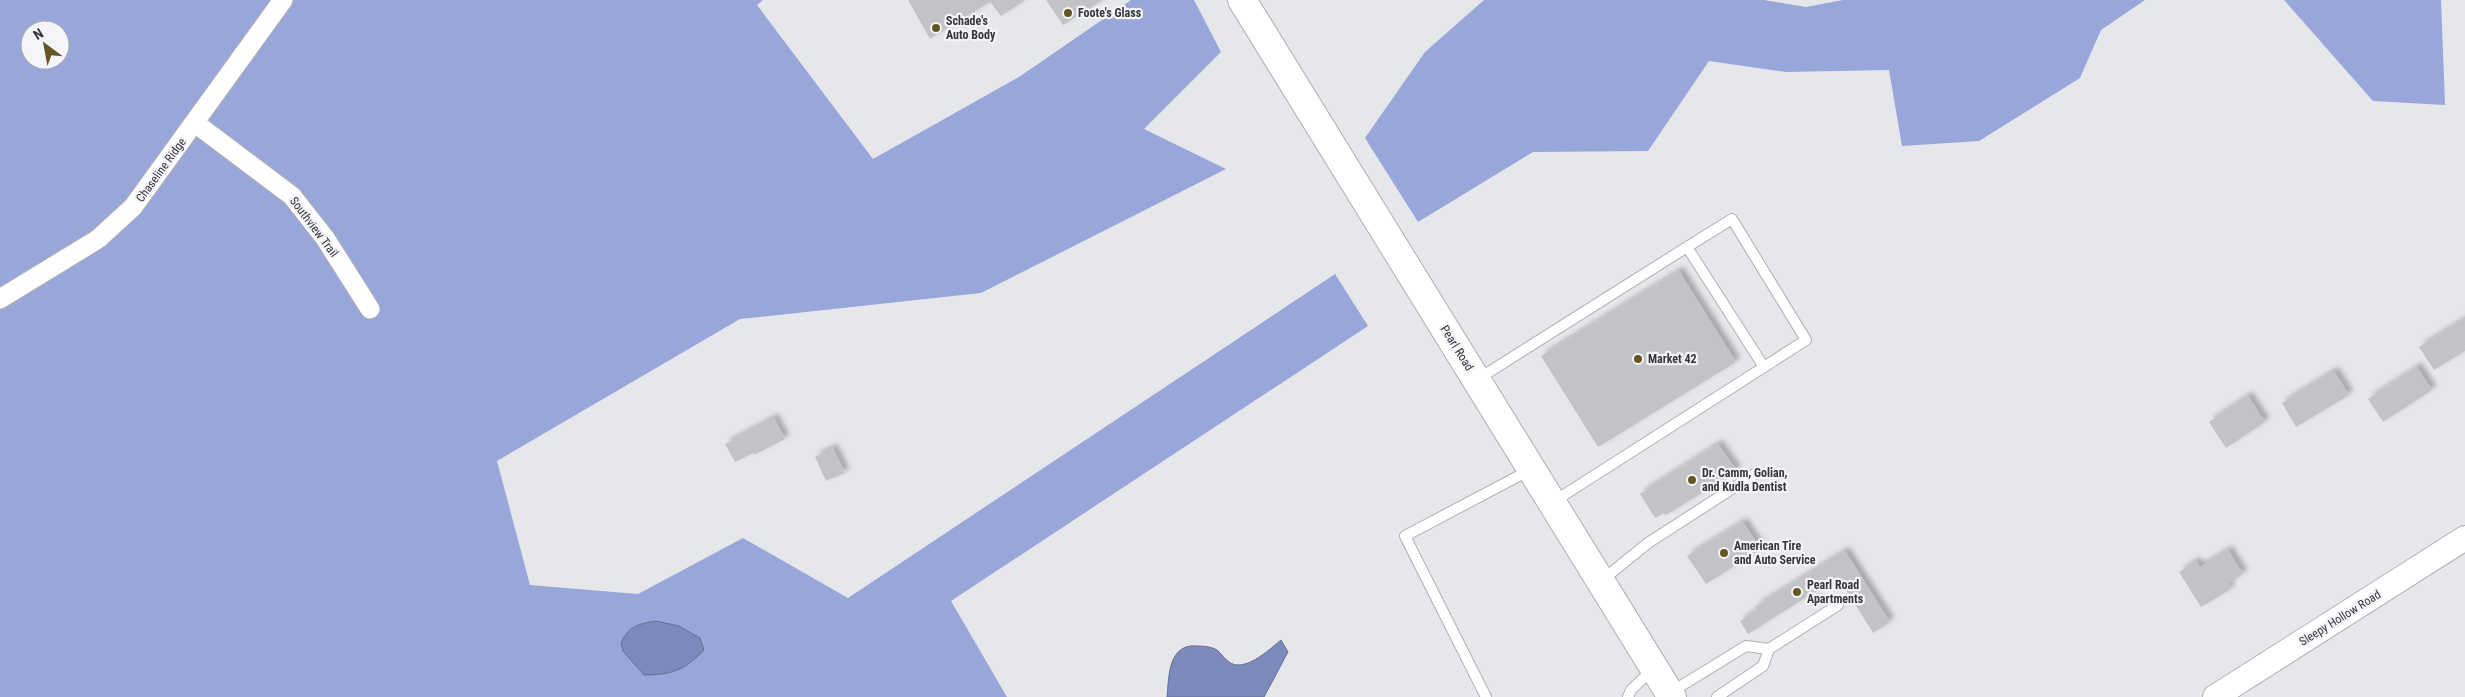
<svg xmlns="http://www.w3.org/2000/svg" width="2465" height="697" font-family="'Roboto Condensed',sans-serif">
	<defs>
		<filter id="shadow"><feDropShadow dx="4.5" dy="-4.5" stdDeviation="2.5" flood-color="#0004"/></filter>
	</defs>
	<rect width="100%" height="100%" fill="#e6e7eb"/>
	<!-- forest -->
	<path fill="#99a6da" fill-rule="evenodd" d="M0,0h763l-6,5 116,154 146,-82 112,-77h63l27,52 -77,77 82,40 -245,124 -241,26 -243,142 33,124 108,9 105,-56 105,60 487,-324 33,52 -417,275 56,96h-1007zM30,30h30v30h-30z
		M1484,0h280l42,7 37,-7h302l-44,30 -21,48 -101,63 -77,5 -13,-76 -103,2 -77,-11 -61,90 -115,1 -115,70 -53,-84 60,-86z
		M2284,0h157l4,105 -72,-4z"/>
	<!-- water -->
	<path fill="#7c89bb" stroke="#677093" d="M656,621l23,5 21,12 4,12c-19,20 -32,25 -60,25l-21,-24 -2,-8c8,-18 18,-19 35,-22z
		M1281,640l7,12 -24,45h-97c2,-21 1,-54 31,-51 6,0 14,1 19,4 7,6 11,15 21,15 15,0 32,-16 43,-25z"/>
	<!-- building -->
	<path fill="#c2c3c6" filter="url(#shadow)" d="M908,0h117l-24,16 -11,-14 -60,37z
		M1046,0h57l-40,25z
		M1679,271l57,91 -138,85 -57,-91z
		M2465,319v32l-31,19 -15,-23z
		M2417,367l15,23 -49,32 -15,-23z
		M2334,371l15,24 -53,32 -14,-24z
		M2248,396l17,26 -39,26 -17,-26z
		M774,418l11,21 -31,16 -1,-2 -18,9 -10,-18z
		M1718,444l19,27 -71,44 -2,-2 -9,5 -15,-24z
		M833,448l12,25 -19,8 -11,-24z
		M1743,522l18,27 -55,35 -19,-28z
		M2228,550l15,24 -15,10 3,5 -30,18 -22,-35 17,-11 4,6z
		M1845,551l45,71 -17,11 -35,-56 -90,57 -8,-13 17,-11 -2,-3z"/>
	<g fill="none" stroke-linecap="round" stroke-linejoin="round">
		<defs>
			<path id="service" d="M1687,247l45,-28 74,121 -42,27
				M1478,379l209,-132 77,120 -211,135
				M1601,581l47,-38 110,-71
				M1671,692l75,-46 23,3
				M1486,697l-81,-161 125,-66
				M1628,697l3,-7 22,-21
				M1717,697l46,-31 6,-17 69,-44"/>
			<path id="minor" d="M195,123l97,73 33,42 45,71
				M0,299l98,-60 35,-32 150,-207"/>
			<path id="tertiary" d="M2215,697l250,-159"/>
			<path id="primary" d="M1242,0l430,697"/>
		</defs>
		<!-- service casing -->
		<use href="#service" stroke="#afb0b3" stroke-width="12"/>
		<!-- minor casing -->
		<use href="#minor" stroke="#afb0b3" stroke-width="21"/>
		<!-- tertiary casing -->
		<use href="#tertiary" stroke="#afb0b3" stroke-width="26"/>
		<!-- primary casing -->
		<use href="#primary" stroke="#afb0b3" stroke-width="30"/>
		<!-- service -->
		<use href="#service" stroke="#fff" stroke-width="10"/>
		<!-- minor -->
		<use href="#minor" stroke="#fff" stroke-width="19"/>
		<!-- tertiary -->
		<use href="#tertiary" stroke="#fff" stroke-width="24"/>
		<!-- primary -->
		<use href="#primary" stroke="#fff" stroke-width="28"/>
	</g>
	<!-- markers -->
	<g fill="#645522" stroke="#f4f5f8" stroke-width="2">
		<circle cx="1068" cy="13" r="5"/>
		<circle cx="936" cy="28" r="5"/>
		<circle cx="1638" cy="359" r="5"/>
		<circle cx="1692" cy="480" r="5"/>
		<circle cx="1724" cy="553" r="5"/>
		<circle cx="1797" cy="592" r="5"/>
	</g>
	<g text-anchor="middle" stroke-width="4.5" stroke-linejoin="round" paint-order="stroke">
		<!-- poi labels -->
		<g font-size="12" font-weight="bold" fill="#353637" stroke="#f4f5f8" text-anchor="start">
			<text x="1078" y="17">Foote's Glass</text>
			<text x="946" y="25">Schade's<tspan x="946" dy="14">Auto Body</tspan></text>
			<text x="1648" y="363">Market 42</text>
			<text x="1702" y="477">Dr. Camm, Golian,<tspan x="1702" dy="14">and Kudla Dentist</tspan></text>
			<text x="1734" y="550">American Tire<tspan x="1734" dy="14">and Auto Service</tspan></text>
			<text x="1807" y="589">Pearl Road<tspan x="1807" dy="14">Apartments</tspan></text>
		</g>
		<!-- street labels -->
		<g font-size="12" fill="#353637" stroke="#f4f5f8">
			<text transform="translate(161 170) rotate(-54)" y="4">Chaseline Ridge</text>
			<text transform="translate(314 227) rotate(53)" y="4">Southview Trail</text>
			<text transform="translate(1457 348) rotate(58)" y="4">Pearl Road</text>
			<text transform="translate(2340 618) rotate(-32)" y="4">Sleepy Hollow Road</text>
		</g>
	</g>
	<!-- north arrow -->
	<g transform="translate(45 45) rotate(328)"><circle r="24" fill="#f4f5f8" stroke="#a8a9ab"/>
	<path d="M0-4L9 19L0 12L-9 19Z" fill="#645522"/>
	<text y="-8" font-size="14" font-weight="bold" text-anchor="middle" fill="#353637">N</text>
	</g>
</svg>
